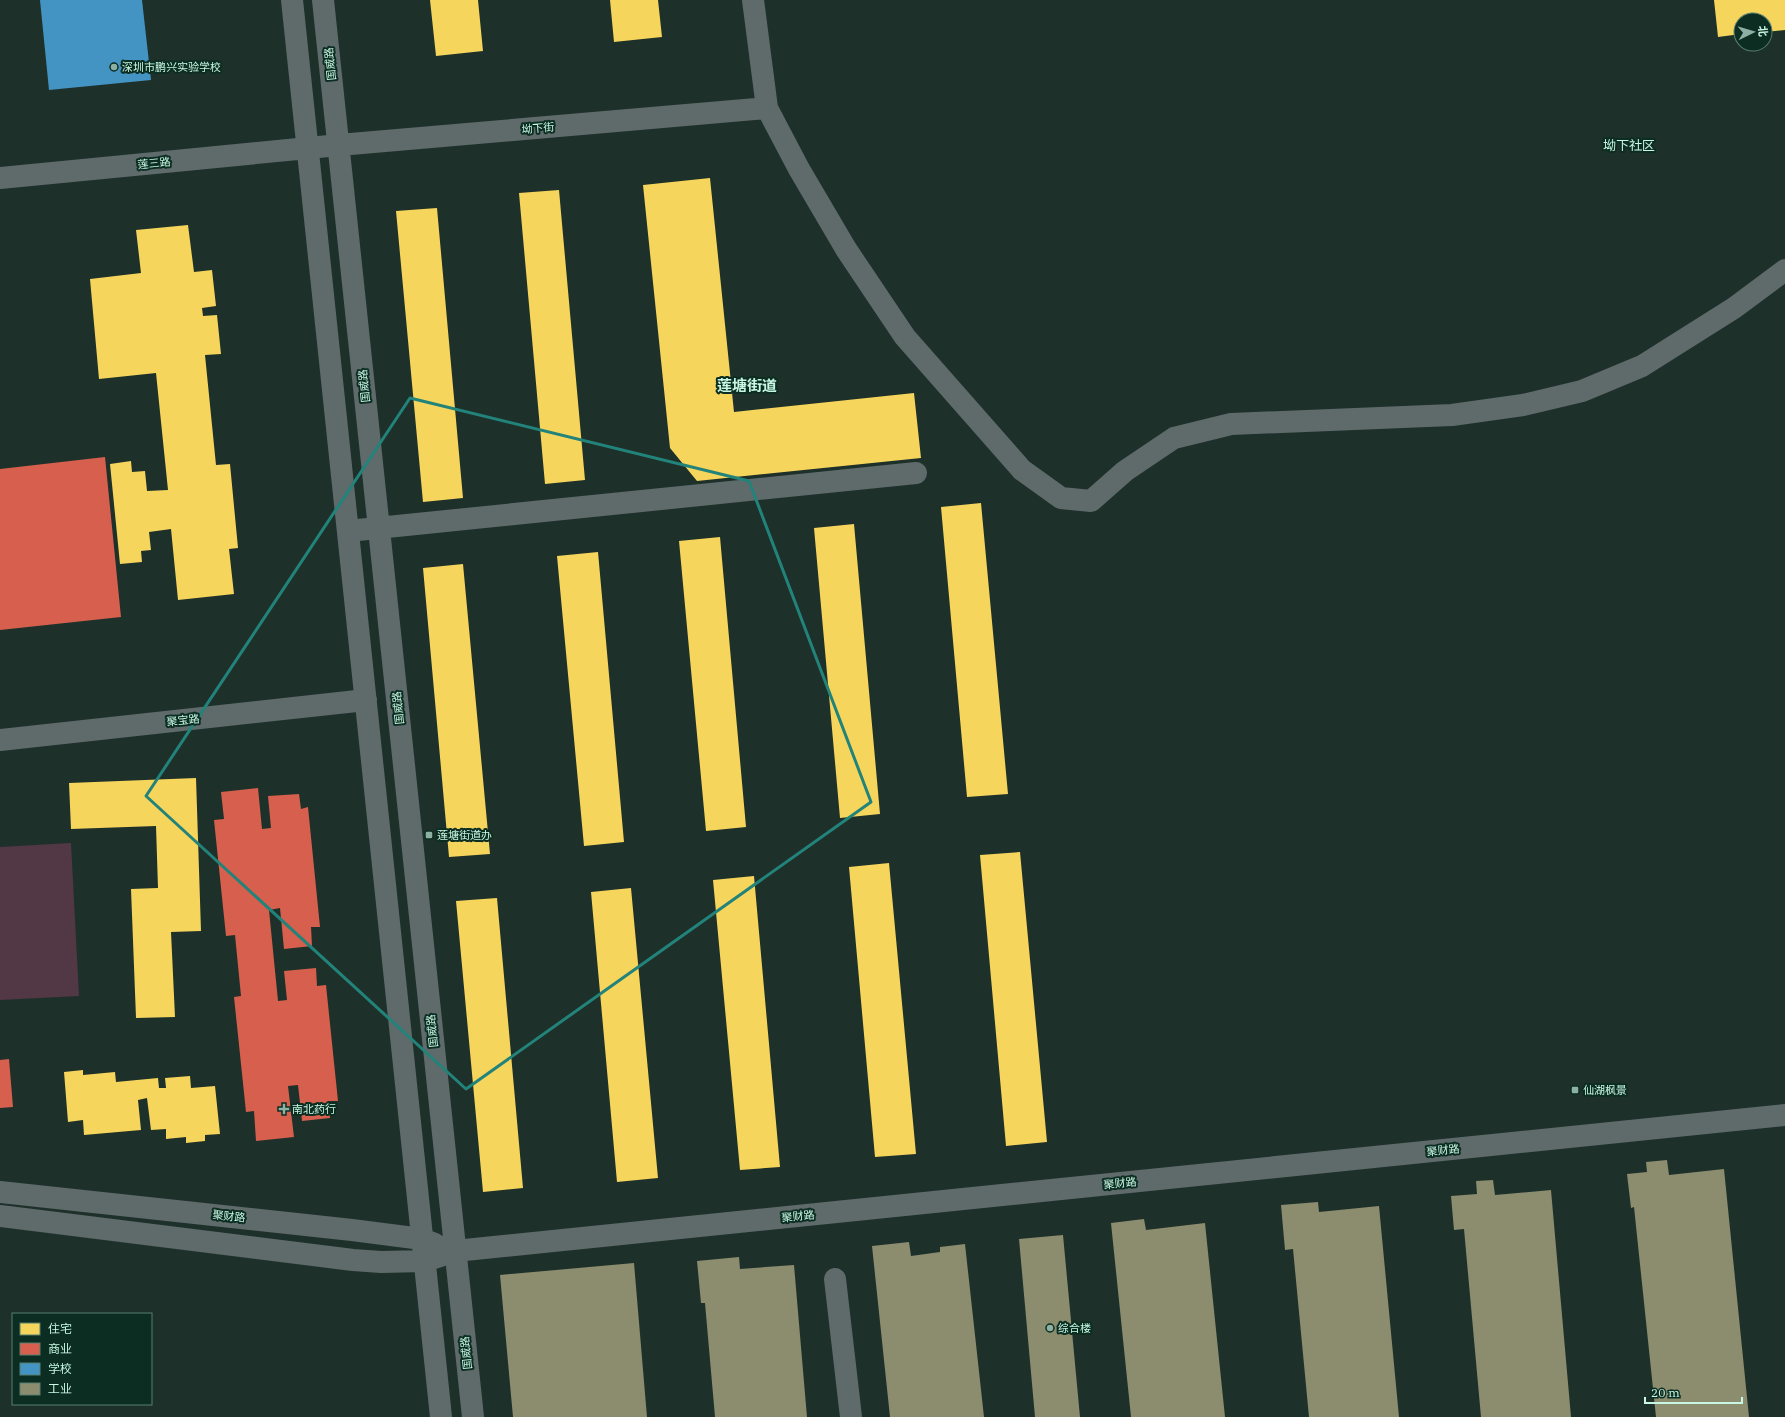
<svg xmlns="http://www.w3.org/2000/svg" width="1785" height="1417" font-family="'IBM Plex Serif','Noto Sans SC',serif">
	<rect width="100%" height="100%" fill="#1e302a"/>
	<!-- green -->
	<path fill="#523745" d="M71,843l8,153 -79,4v-153z"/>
	<!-- homes -->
	<path fill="#f6d55c" d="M430,0h48l5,51 -47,5z
		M610,0h48l4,37 -48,5z
		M1714,0h71v30l-20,2v-12h-24v14l-23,3z
		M710,178l24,234 180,-19 7,65 -224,23 -27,-33 -27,-263z
		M559,190l26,290 -40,4 -26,-291z
		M437,208l26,290 -40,4 -27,-291z
		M188,225l6,47 18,-2 4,36 -14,2 1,8 14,-1 4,39 -16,1 11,110 14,-1 8,84 -9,1 5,45 -56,6 -7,-71 -22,3 2,18 -10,1 1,11 -22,2 -10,-100 21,-3 1,11 13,-1 2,20 21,-1 -12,-117 -57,6 -9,-100 51,-6 -5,-43z
		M981,503l27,291 -41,3 -26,-290z
		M854,524l26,290 -40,4 -26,-290z
		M720,537l26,290 -40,4 -27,-290z
		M598,552l26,290 -40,4 -27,-290z
		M463,564l27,290 -41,3 -26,-289z
		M196,778l5,153 -30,1 4,85 -39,1 -5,-129 27,-1 -2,-62 -85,3 -2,-46z
		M1020,852l27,290 -41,4 -26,-291z
		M889,863l27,291 -41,3 -26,-290z
		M754,876l26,291 -40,3 -27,-290z
		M631,888l27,290 -41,4 -26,-290z
		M497,898l26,290 -40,4 -27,-291z
		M83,1070v5l32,-3 1,10 42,-4 1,10h7l-1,-10 25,-2 1,12 24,-2 5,48 -15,1v6l-19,2v-6l-20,2v-10l-15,1 -4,-32 -9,2 3,30 -57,5 -1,-15 -15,2 -4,-50z"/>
	<!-- shops -->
	<path fill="#d6604d" d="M105,457l16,160 -121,13v-161z
		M258,788l4,41 9,-1 -3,-32 31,-2 2,15 7,-2 12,120h-9l1,19 -28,3 -4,-41 -11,2 9,91 9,-1 -3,-29 32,-3 1,18 9,-1 12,116h-10l2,17 -28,3 -4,-36 -10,1 6,51 -38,4 -2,-30 -8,1 -12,-115 7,-1 -6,-61 -9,1 -12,-116 10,-1 -3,-27z
		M9,1059l4,48 -13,1v-48z"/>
	<!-- schools -->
	<path fill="#4393c3" d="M40,0h102l9,80 -102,10z"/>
	<!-- industry -->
	<path fill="#8c8c6e" d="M1667,1160l2,15 55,-6 25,248h-93l-22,-210 -3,1 -4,-34 20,-2 -1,-10z
		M1493,1180l2,15 56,-5 20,227h-90l-17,-188 -10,1 -3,-34 26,-2 -1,-13z
		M1318,1202l1,10 60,-6 20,211h-90l-16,-168 -8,1 -4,-45z
		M1144,1219l2,11 59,-7 20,194h-94l-20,-194z
		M1063,1235l17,182h-45l-16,-178z
		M909,1242l2,14 29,-4v-5l25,-3 19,173h-94l-18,-171z
		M739,1257l1,12 54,-4 13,152h-92l-10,-114h-4l-4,-42z
		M634,1263l13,154h-134l-13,-142z"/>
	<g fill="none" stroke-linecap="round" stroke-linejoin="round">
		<!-- minor -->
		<path stroke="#5f6a6b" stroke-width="22" d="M292,0l149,1417
			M323,0l150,1417
			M753,0l14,108 32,61 47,80 59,88 117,133 39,28 30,3 34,-30 49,-33 57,-14 221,-9 71,-10 59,-14 60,-25 92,-58 51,-38
			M0,178l339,-33 428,-37
			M348,531l568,-58
			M0,740l366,-40
			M0,1192l352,38 70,9 13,5
			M0,1216l353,44 28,2 44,-1 30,-10 1330,-136
			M835,1279l16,138"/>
	</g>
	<!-- marked area -->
	<path fill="none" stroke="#22837a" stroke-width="3" stroke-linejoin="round" d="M410,398l339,83 122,321 -405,287 -320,-293z"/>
	<!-- markers -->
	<g fill="#8cb1a3" stroke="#0c2d22" stroke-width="1.5">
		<circle cx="114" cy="67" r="4"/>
		<rect x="425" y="831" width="8" height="8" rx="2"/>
		<rect x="1571" y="1086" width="8" height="8" rx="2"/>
		<path d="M282 1103h4v4h4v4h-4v4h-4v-4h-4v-4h4z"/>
		<circle cx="1050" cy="1328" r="4"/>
	</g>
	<g text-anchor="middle" stroke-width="4" stroke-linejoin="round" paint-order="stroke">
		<!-- street labels -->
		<g font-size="11" fill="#c8f7e4" stroke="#0c2d22">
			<text transform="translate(330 64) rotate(-96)" y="4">国威路</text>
			<text transform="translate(538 128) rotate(-5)" y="4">坳下街</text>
			<text transform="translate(154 163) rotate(-6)" y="4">莲三路</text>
			<text transform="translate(364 386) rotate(-96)" y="4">国威路</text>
			<text transform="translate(398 708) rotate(-96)" y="4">国威路</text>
			<text transform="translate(183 720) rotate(-6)" y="4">聚宝路</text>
			<text transform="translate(432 1031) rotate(-96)" y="4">国威路</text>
			<text transform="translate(1443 1150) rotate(-6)" y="4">聚财路</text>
			<text transform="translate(1120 1183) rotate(-6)" y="4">聚财路</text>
			<text transform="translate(229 1216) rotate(6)" y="4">聚财路</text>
			<text transform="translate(798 1216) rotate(-6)" y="4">聚财路</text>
			<text transform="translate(466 1353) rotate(-96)" y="4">国威路</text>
		</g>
		<!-- poi labels -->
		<g font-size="11" fill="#c8f7e4" stroke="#0c2d22" text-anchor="start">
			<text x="122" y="71">深圳市鹏兴实验学校</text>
			<text x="437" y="839">莲塘街道办</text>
			<text x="1583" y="1094">仙湖枫景</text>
			<text x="292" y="1113">南北药行</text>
			<text x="1058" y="1332">综合楼</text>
		</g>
		<!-- quarter labels -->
		<g font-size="13" fill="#c8f7e4" stroke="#0c2d22">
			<text x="1629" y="150">坳下社区</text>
		</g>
		<!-- district labels -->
		<g font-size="15" font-weight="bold" fill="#c8f7e4" stroke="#0c2d22">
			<text x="747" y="391">莲塘街道</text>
		</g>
	</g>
	<!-- legend -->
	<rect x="12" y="1313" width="140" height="92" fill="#0c2d22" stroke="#577e70"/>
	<rect x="20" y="1323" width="20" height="12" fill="#f6d55c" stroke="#577e70"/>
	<text x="48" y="1333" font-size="12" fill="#c8f7e4">住宅</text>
	<rect x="20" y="1343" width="20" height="12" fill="#d6604d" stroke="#577e70"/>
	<text x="48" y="1353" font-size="12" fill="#c8f7e4">商业</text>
	<rect x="20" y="1363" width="20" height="12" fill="#4393c3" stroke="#577e70"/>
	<text x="48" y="1373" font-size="12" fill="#c8f7e4">学校</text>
	<rect x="20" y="1383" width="20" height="12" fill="#8c8c6e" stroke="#577e70"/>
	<text x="48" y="1393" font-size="12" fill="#c8f7e4">工业</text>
	<!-- north arrow -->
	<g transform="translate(1753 32) rotate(85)"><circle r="19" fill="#0c2d22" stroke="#577e70"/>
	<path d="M0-3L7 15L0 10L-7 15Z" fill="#8cb1a3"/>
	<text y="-6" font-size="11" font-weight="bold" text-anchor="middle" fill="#c8f7e4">北</text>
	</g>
	<!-- scale -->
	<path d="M1645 1397v6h97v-6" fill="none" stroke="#c8f7e4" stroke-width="2"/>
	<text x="1651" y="1397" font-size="12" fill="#c8f7e4" stroke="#0c2d22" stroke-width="3" paint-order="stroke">20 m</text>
</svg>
